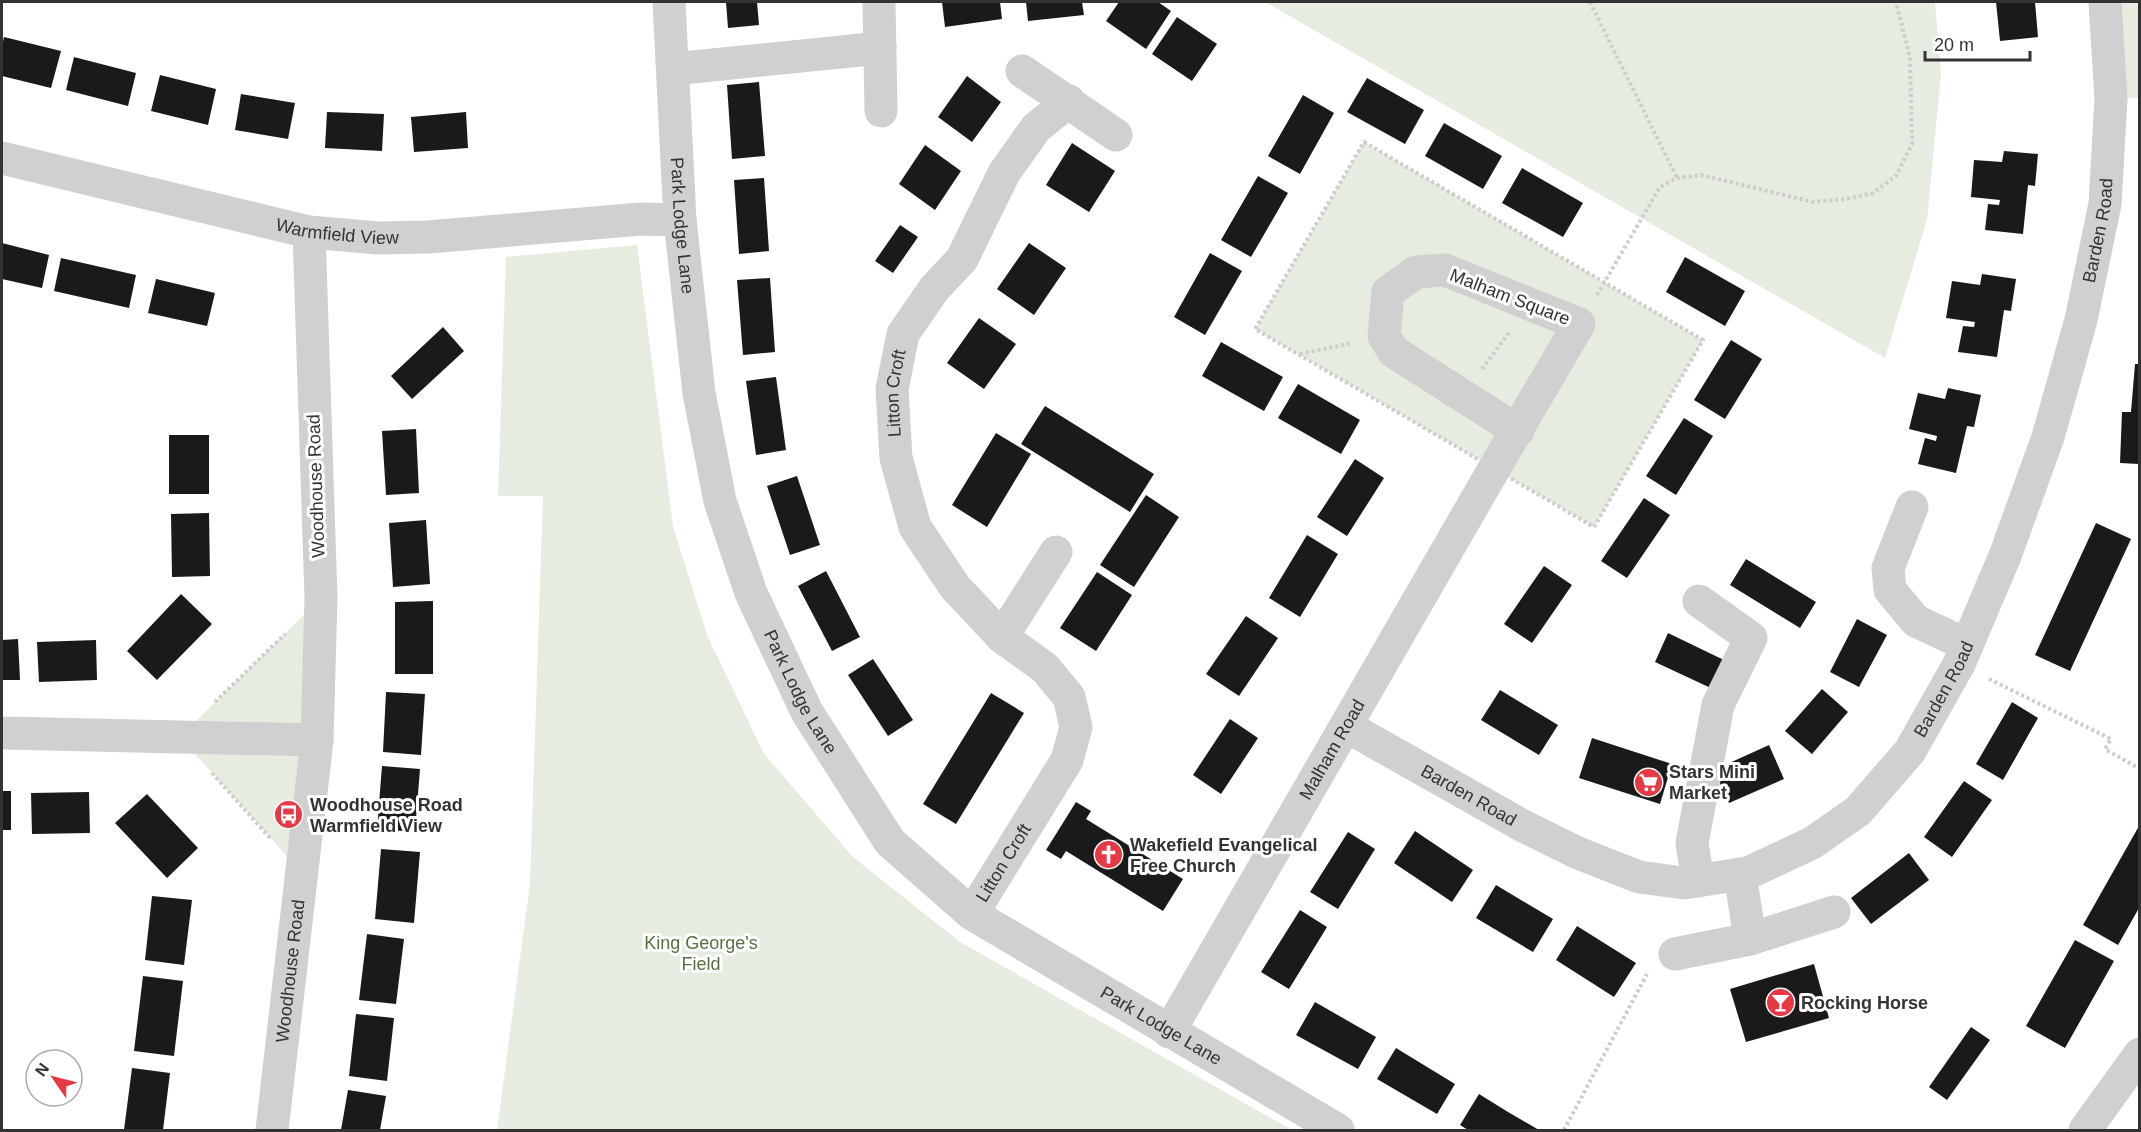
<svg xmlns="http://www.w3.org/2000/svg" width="2141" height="1132" font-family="Arial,sans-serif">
	<rect width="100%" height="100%" fill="#fff"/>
	<!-- green -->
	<path fill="#e6ecdf" d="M1265,2h670l6,72 -14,146 -42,138z
		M2105,2h34v96l-28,1z
		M1364,142l339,198 -109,187 -339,-198z
		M637,245l36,281 34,109 57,119 89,103 107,85 332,188h-795l33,-246 13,-388h-45l8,-239z
		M321,598l-19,275 -122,-136z"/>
	<!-- building -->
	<path fill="#1a1a1a" d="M726,2h31l2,23 -31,3z
		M942,2h58l2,17 -57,8z
		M1026,2h56l2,13 -56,6z
		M1119,2h39l13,9 -25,38 -40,-28z
		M1996,2h39l3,35 -38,4z
		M1177,17l40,27 -25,37 -40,-27z
		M4,37l57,14 -10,37 -49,-12v-30z
		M74,57l62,16 -8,33 -62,-16z
		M160,75l56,14 -8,36 -57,-14z
		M967,76l34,26 -29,40 -34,-25z
		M1367,78l57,32 -19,34 -58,-32z
		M759,82l6,74 -33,3 -5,-74z
		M241,94l54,9 -7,36 -53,-9z
		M1303,95l31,18 -34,61 -32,-18z
		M327,112l57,2 -2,37 -57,-3z
		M466,112l2,36 -54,4 -3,-35z
		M1444,123l58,33 -19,33 -58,-33z
		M1072,143l43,28 -26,41 -43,-27z
		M925,145l36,26 -26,39 -36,-26z
		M2004,151l34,3 -3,32 -7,-1 -5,49 -38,-4 3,-26 11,1 1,-5 -29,-3 3,-37 28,2z
		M1522,168l61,35 -20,34 -61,-34z
		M1258,176l30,17 -37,64 -30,-17z
		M764,178l5,73 -30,3 -5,-74z
		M900,225l18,12 -25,36 -18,-12z
		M2,243l47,12 -7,33 -40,-9z
		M1029,243l37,25 -32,47 -37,-26z
		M1210,253l32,18 -37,64 -31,-18z
		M1685,257l60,34 -20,35 -59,-34z
		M61,258l75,17 -7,33 -75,-17z
		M1982,274l34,5 -5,32 -7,-1 -7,47 -39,-5 5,-26 11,1 1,-5 -29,-4 6,-37 28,4z
		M770,278l5,74 -32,3 -6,-75z
		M156,279l59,14 -8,33 -59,-13z
		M979,318l37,26 -32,45 -37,-26z
		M443,327l21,24 -52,48 -21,-23z
		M1731,340l31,19 -37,60 -31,-19z
		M1221,342l62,35 -19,34 -62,-35z
		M2135,364h4v100l-19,-1 2,-51h9z
		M776,377l10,73 -30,5 -10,-74z
		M1298,384l62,36 -19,34 -63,-36z
		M1948,388l33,7 -7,32 -7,-1 -11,47 -38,-9 7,-26 11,3 1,-5 -28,-7 9,-36 27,6z
		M1045,406l109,68 -24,38 -109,-68z
		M1684,418l29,18 -37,59 -30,-19z
		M416,429l3,64 -33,2 -4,-64z
		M996,433l35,21 -44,73 -35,-22z
		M169,435h40v59h-40z
		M1355,459l29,19 -37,58 -30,-19z
		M797,476l23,69 -30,10 -23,-69z
		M1146,495l33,22 -45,70 -34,-22z
		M1644,498l26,17 -43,63 -26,-17z
		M209,513l1,63 -38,1 -1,-63z
		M426,520l4,64 -37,3 -4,-64z
		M2096,523l35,16 -61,132 -35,-16z
		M1307,535l31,19 -38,63 -31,-19z
		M1746,559l70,43 -16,26 -70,-43z
		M1544,566l28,19 -40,58 -28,-19z
		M826,571l34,66 -28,14 -34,-65z
		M1097,572l35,23 -36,56 -36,-23z
		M181,594l31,30 -55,56 -30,-29z
		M433,601v73h-38v-72z
		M1246,616l32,22 -39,58 -33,-22z
		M1857,619l30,16 -28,52 -29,-15z
		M1668,633l60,29 -13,28 -60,-28z
		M18,639l2,41h-18v-40z
		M96,640l1,40 -58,2 -2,-40z
		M873,659l40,61 -25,16 -40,-61z
		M1822,689l26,23 -36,42 -27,-23z
		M1500,690l58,35 -19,30 -58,-35z
		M386,692l39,2 -4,61 -38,-3z
		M991,693l33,20 -68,111 -33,-20z
		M2012,702l26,16 -35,62 -27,-16z
		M1230,719l28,19 -37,56 -28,-19z
		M1592,738l80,26 -12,40 -81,-26z
		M1769,745l15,34 -55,24 -15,-33z
		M382,766l38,3 -5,63 -38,-3z
		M1964,781l28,19 -40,57 -28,-20z
		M2,791h9v39h-9z
		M89,792l1,41 -58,1 -1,-41z
		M147,794l51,54 -31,30 -52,-55z
		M1076,802l15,9 -5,8 97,60 -20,32 -97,-60 -5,8 -15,-9z
		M2139,826v82l-21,37 -35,-20z
		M1415,831l58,39 -21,32 -58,-39z
		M1348,832l27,17 -37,60 -28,-17z
		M381,849l39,3 -6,71 -39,-4z
		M1909,853l20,27 -58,44 -20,-26z
		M1496,885l57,34 -20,33 -57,-34z
		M152,896l40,4 -8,65 -39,-5z
		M1300,910l27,17 -38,62 -28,-17z
		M1577,926l59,37 -22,34 -58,-37z
		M367,934l37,5 -8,65 -37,-4z
		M2075,940l39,21 -49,87 -39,-22z
		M1814,964l15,54 -83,24 -16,-53z
		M143,976l40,5 -9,75 -40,-5z
		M1315,1002l61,35 -18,32 -62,-34z
		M356,1014l38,4 -7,63 -38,-5z
		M1971,1027l19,13 -43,60 -18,-13z
		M1396,1048l59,36 -18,30 -60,-35z
		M132,1068l38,5 -7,57h-39z
		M348,1090l38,6 -6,34h-39z
		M1479,1094l29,18 31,18h-71l-8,-5z"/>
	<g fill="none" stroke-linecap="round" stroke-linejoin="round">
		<!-- path -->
		<path stroke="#cdcdcd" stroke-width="4" stroke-dasharray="3 3" stroke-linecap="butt" d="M1590,2l87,176
			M1364,142l339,198 -109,187 -339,-198z
			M1597,295l63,-108 17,-9 24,-3 112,27 33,-3 27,-6 23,-17 16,-32 -2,-86 -14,-56
			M1300,354l52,-11
			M1482,369l28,-38
			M1989,679l122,60 -6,10 35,20
			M215,702l70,-68
			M212,773l59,66
			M1564,1130l83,-156"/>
		<!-- minor -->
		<g stroke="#d0d0d0" stroke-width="33">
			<path id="s1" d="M669,2l11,218 19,173 21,108 31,92 56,119 83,130 82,72 366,216"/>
			<path d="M879,2l2,109"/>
			<path d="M673,69l207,-21"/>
			<path d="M1022,71l94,64"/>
			<path id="s2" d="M2,158l307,74 69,6 50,-1 213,-18 39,1"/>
			<path d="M1912,507l-24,61 2,22 26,31 51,24"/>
			<path d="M1002,637l54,-85"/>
			<path id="s3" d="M1346,726l177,100 55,27 61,24 45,6 64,-10 64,-30 46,-32 52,-60 49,-87 46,-108 43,-119 33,-117 24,-116 6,-105 -6,-97"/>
			<path d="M5,733l312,7"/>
			<path d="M1740,874l10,65"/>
			<path d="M1698,881l-6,-38 26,-138 33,-67 -52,-37"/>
			<path id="s4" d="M972,914l95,-154 9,-33 -7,-30 -24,-29 -43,-31 -47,-50 -40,-60 -19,-69 -4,-69 11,-55 31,-45 28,-30 42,-86 32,-45 33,-27"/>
			<path d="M1675,954l75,-15 84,-27"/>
			<path id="s5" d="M1169,1032l325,-563 85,-145 -134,-54 -29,2 -28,20 -4,44 10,16 124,79"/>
			<path id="s6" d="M272,1130l45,-390 4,-142 -12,-366"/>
			<path d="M2085,1130l55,-76"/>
		</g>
	</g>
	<!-- icons -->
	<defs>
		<symbol id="supermarket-disc" viewBox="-11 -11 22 22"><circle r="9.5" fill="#e63946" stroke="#fff"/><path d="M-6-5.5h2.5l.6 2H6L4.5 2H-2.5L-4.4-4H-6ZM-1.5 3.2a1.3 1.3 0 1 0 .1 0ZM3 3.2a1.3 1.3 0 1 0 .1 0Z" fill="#fff"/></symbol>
		<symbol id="bus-disc" viewBox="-11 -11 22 22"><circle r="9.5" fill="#e63946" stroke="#fff"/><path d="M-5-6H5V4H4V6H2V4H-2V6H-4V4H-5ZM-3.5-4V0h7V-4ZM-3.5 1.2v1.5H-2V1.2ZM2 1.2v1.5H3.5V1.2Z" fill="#fff"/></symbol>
		<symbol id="church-disc" viewBox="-11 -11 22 22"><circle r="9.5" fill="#e63946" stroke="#fff"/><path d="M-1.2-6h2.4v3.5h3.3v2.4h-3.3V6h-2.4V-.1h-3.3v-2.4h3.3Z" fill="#fff"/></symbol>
		<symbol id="bar-disc" viewBox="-11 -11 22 22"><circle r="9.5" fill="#e63946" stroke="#fff"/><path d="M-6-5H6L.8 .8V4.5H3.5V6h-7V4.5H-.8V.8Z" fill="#fff"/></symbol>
	</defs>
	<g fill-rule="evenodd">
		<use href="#supermarket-disc" x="1632" y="766" width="33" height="33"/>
		<use href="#bus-disc" x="272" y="798" width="33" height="33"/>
		<use href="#church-disc" x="1092" y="838" width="33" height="33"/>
		<use href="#bar-disc" x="1764" y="986" width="33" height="33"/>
	</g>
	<g text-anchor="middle" stroke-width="6" stroke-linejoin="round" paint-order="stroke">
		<!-- street labels -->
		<g font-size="18" fill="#333" stroke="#fff">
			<text dy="6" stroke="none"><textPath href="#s1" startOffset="224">Park Lodge Lane</textPath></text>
			<text dy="6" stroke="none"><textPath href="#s2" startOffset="344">Warmfield View</textPath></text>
			<text dy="6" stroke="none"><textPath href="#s3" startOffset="1203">Barden Road</textPath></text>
			<text transform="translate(1510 297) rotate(21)" y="6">Malham Square</text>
			<text dy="6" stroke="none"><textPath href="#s4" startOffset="614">Litton Croft</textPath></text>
			<text transform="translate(316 486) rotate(-92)" y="6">Woodhouse Road</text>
			<text dy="6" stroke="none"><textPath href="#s3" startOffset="717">Barden Road</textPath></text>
			<text dy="6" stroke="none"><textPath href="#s1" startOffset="710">Park Lodge Lane</textPath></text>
			<text dy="6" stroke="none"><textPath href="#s5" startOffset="326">Malham Road</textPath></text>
			<text dy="6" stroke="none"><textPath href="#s3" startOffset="141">Barden Road</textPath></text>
			<text dy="6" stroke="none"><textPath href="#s4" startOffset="60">Litton Croft</textPath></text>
			<text dy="6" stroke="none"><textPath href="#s6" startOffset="160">Woodhouse Road</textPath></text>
			<text dy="6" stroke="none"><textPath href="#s1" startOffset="1214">Park Lodge Lane</textPath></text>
		</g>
		<!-- poi labels -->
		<g font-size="18" font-weight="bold" fill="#333" stroke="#fff" text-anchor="start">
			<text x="1669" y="778">Stars Mini<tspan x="1669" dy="21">Market</tspan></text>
			<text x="310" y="811">Woodhouse Road<tspan x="310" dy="21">Warmfield View</tspan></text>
			<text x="1130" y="851">Wakefield Evangelical<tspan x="1130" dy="21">Free Church</tspan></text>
			<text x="1801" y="1009">Rocking Horse</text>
		</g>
		<!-- park labels -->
		<g font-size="18" fill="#56703f" stroke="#fff">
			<text x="701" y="949">King George's<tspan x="701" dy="21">Field</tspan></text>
		</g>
	</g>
	<!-- border -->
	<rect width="2141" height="1132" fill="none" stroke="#333333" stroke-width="6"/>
	<!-- north arrow -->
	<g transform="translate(54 1078) rotate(305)"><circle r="28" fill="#ffffff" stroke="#adadad" stroke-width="1.5"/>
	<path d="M0-4.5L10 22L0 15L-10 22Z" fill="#e63946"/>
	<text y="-9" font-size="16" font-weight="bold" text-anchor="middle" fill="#333333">N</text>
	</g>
	<!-- scale -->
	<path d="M1925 51v9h105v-9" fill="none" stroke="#333333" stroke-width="3"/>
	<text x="1934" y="51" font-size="18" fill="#333333" stroke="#ffffff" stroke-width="4.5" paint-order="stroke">20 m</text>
</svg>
